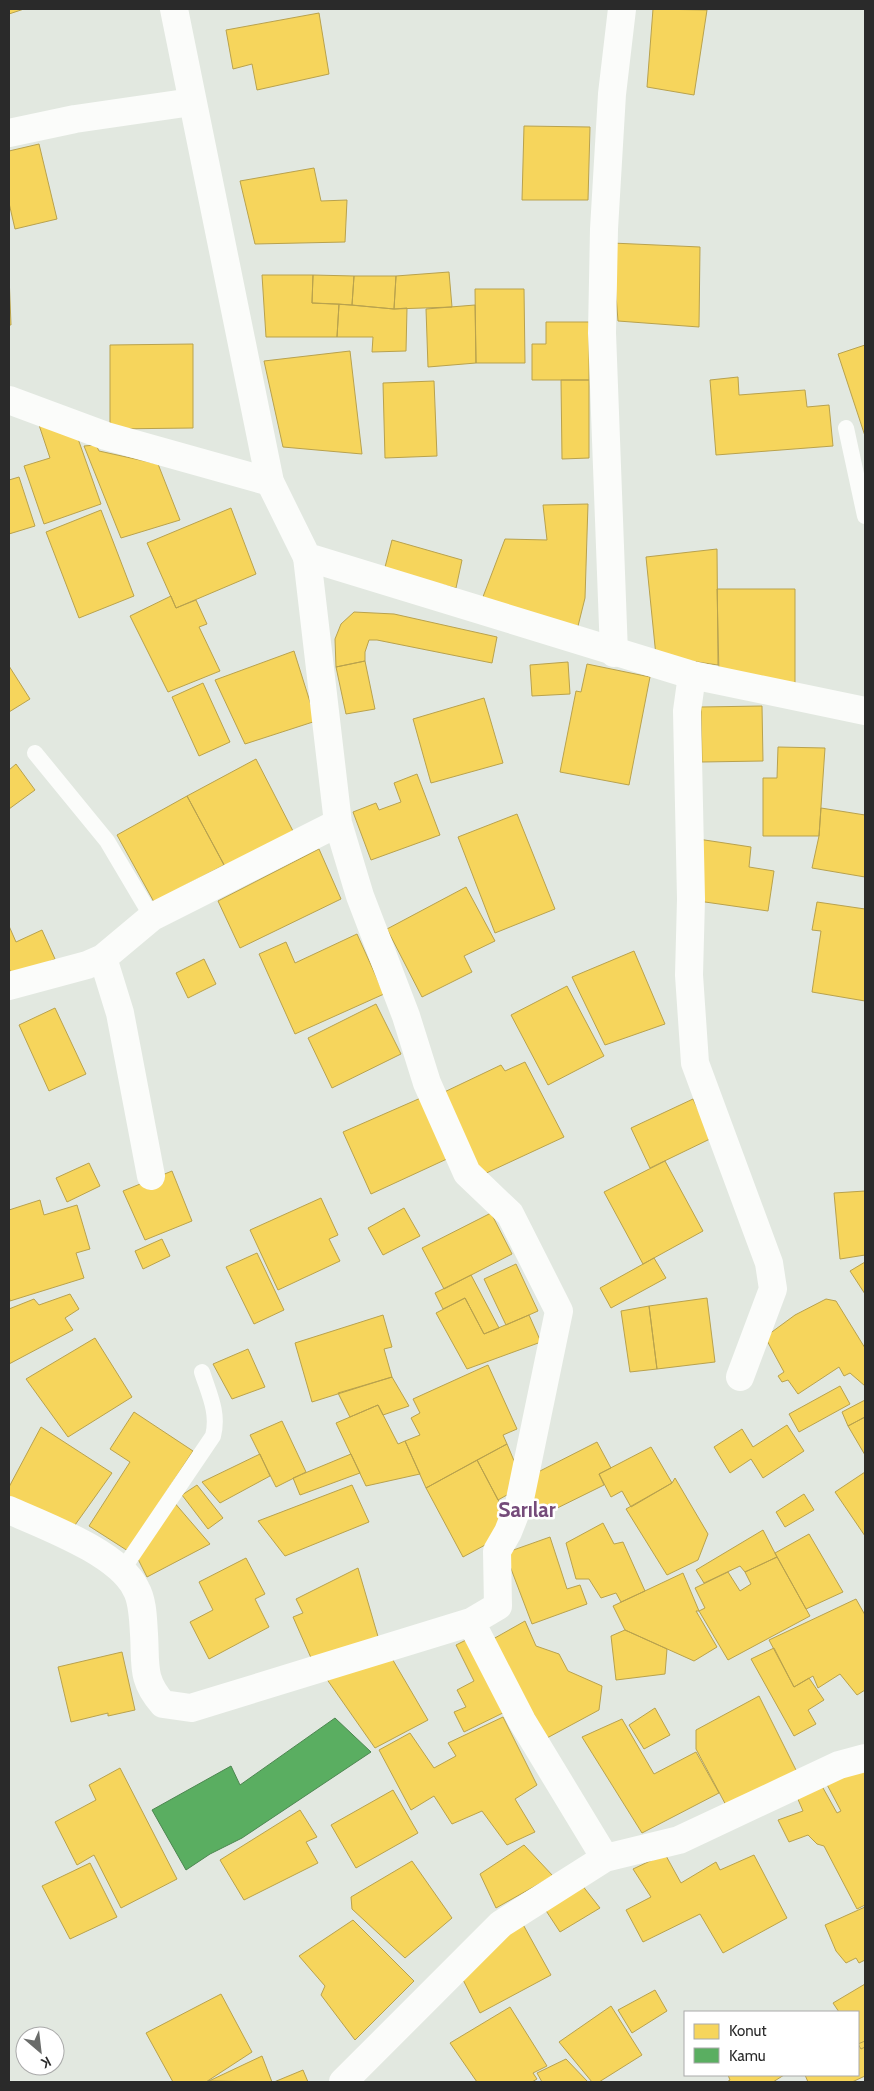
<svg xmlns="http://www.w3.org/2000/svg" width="874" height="2091" font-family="Cabin,sans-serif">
	<rect width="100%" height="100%" fill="#e2e8e0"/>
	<!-- homes -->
	<path fill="#f6d55c" stroke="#b9a24d" d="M9,9h15l-15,5z
		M653,9l54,1 -13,85 -47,-8z
		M319,13l10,61 -72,16 -5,-26 -19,5 -7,-39z
		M524,126l66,1 -2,73h-66z
		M39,144l18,75 -42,10 -6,-26v-52z
		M314,168l7,33 26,-1 -2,42 -90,2 -15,-63z
		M612,243l88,4 -1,80 -81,-6z
		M449,272l3,35 -58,2 2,-33z
		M9,275l2,50h-2z
		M262,275h51l-1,28 27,1 -2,33h-71z
		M313,275l41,1 -2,29 -40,-2z
		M354,276h42l-2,33 -42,-4z
		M475,289h49l1,74h-49z
		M339,304l55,5 13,-1 -1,43 -34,1 1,-15h-36z
		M475,305l1,58 -48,4 -2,-58z
		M546,322h43v58h-57v-36h14z
		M193,344v84l-83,1v-84z
		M865,345v91l-27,-82z
		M350,351l12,103 -79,-7 -19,-86z
		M738,377l1,18 66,-5 2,17 22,-2 4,41 -117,9 -6,-75z
		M561,380h28v78l-27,1z
		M434,381l3,75 -52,2 -2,-75z
		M38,422l38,11 25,71 -57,20 -20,-58 26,-8z
		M96,445l3,6 59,13 22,56 -59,18 -37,-92z
		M19,477l16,49 -26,8v-54z
		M588,504l-3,94 -8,32 -96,-28 24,-63 42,1 -4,-35z
		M231,508l25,66 -80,34 -29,-65z
		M101,510l33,86 -55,22 -33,-86z
		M392,540l70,20 -6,28 -72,-17z
		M717,549l1,116 -62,-9 -10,-99z
		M717,589h78v99l-76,-13z
		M171,596l5,12 20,-8 11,24 -8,3 21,44 -52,21 -38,-76z
		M354,612l40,2 103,23 -5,26 -115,-23h-8l-4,12v9l-29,6 -1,-28 6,-15z
		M294,651l22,70 -71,23 -30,-64z
		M365,661l10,48 -29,5 -10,-47z
		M568,662l2,32 -38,2 -2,-31z
		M587,664l63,13 -21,108 -69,-13 16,-81 5,1z
		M9,666l21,33 -21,13z
		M203,683l27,59 -31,14 -27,-59z
		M484,698l19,65 -72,20 -18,-64z
		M762,706l1,55 -61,1 -1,-55z
		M778,747l47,1 -6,88h-56v-58h14z
		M256,759l37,72 -65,41 -41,-76z
		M16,764l19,26 -26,19v-39z
		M417,774l23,61 -69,25 -18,-48 23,-9 3,7 22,-8 -7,-19z
		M187,796l37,69 -70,37 -37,-67z
		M821,808l44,7v62l-53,-9 7,-32z
		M517,814l38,95 -60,24 -37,-96z
		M698,839l53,8 -2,20 25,4 -6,40 -70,-10z
		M319,849l22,50 -101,49 -22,-47z
		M466,887l29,54 -31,15 8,16 -50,25 -35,-68z
		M817,902l48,7v92l-53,-9 9,-61 -9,-1z
		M9,926l7,16 26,-12 13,29 -42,19 -4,-10z
		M357,934l27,60 -89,40 -36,-80 27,-12 9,21z
		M634,951l31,73 -60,21 -33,-68z
		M204,959l12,25 -28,14 -12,-25z
		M567,986l37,70 -56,29 -37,-70z
		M376,1004l25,50 -69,34 -24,-50z
		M55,1008l31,66 -37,17 -30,-66z
		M525,1062l39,75 -84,39 -42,-81 63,-30 4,6z
		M423,1097l26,61 -78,36 -28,-62z
		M693,1099l19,39 -62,30 -19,-40z
		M665,1161l38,70 -60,33 -39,-72z
		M89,1163l11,23 -33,16 -11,-24z
		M172,1171l20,50 -47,19 -22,-49z
		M865,1191v64l-25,4 -6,-66z
		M321,1198l17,37 -9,4 11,22 -62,29 -28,-60z
		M40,1200l4,15 33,-10 13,44 -14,4 8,25 -74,23 -1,-6v-85z
		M404,1208l16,28 -37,19 -15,-27z
		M491,1213l21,41 -68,35 -22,-41z
		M162,1239l8,17 -27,13 -8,-18z
		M257,1253l27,57 -30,14 -28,-57z
		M654,1258l12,20 -55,30 -11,-20z
		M865,1262v32l-15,-23z
		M516,1264l22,47 -32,14 -22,-46z
		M471,1275l28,53 -15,6 -19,-36 -22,11 -8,-16z
		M70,1294l9,15 -14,9 8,12 -64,34v-55l25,-10 5,6z
		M465,1298l19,36 45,-19 12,27 -74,27 -31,-56z
		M707,1298l8,64 -58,7 -8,-63z
		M826,1299l10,2 29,47v38l-15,-13 -6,3 -5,-9 -41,27 -10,-14 -6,2 -4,-6 6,-4 -19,-35 30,-22z
		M649,1306l8,63 -27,3 -9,-61z
		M383,1315l9,32 -8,2 8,28 -80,25 -17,-59z
		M95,1338l37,59 -64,40 -42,-58z
		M248,1349l17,38 -33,12 -19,-35z
		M488,1365l29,64 -14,6 4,9 -81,44 -21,-47 15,-6 -9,-17 9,-5 -7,-14z
		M392,1377l17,29 -26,9 -5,-10 -28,12 -12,-24z
		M840,1386l10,18 -51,28 -10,-18z
		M865,1400v17l-17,9 -6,-14z
		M378,1405l20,39 7,-3 15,33 -54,12 -30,-63z
		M134,1412l59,39 -65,100 -39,-25 41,-64 -20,-13z
		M865,1417v38l-17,-29z
		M282,1421l24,51 -30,15 -26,-52z
		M787,1425l17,26 -41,27 -12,-19 -21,14 -16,-26 28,-18 11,18z
		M41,1427l71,46 -37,52 -66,-28v-10z
		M597,1442l14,26 -12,6 5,11 -67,33 -9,-19 10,-27z
		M507,1444l8,19 -1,28 -16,9 -21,-40z
		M651,1447l21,36 -41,24 -9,-16 -11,6 -12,-23z
		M260,1454l10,22 -50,27 -18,-21z
		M351,1454l9,19 -60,22 -7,-17z
		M477,1460l27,51 -6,27 -35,19 -37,-69z
		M865,1472v64l-30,-44z
		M675,1478l33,56 -10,26 -31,15 -41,-66 46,-26z
		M197,1485l26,33 -15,11 -26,-34z
		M352,1485l17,37 -84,34 -27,-35z
		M804,1494l10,16 -29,17 -9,-15z
		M173,1501l37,43 -63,33 -10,-20z
		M603,1523l11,21 9,-2 22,49 -24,11 -5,-9 -15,5 -12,-19h-13l-10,-36z
		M763,1530l14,27 -32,15 -5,-6 -36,17 -8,-13z
		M809,1534l34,58 -37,17 -31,-56z
		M550,1537l17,52 13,-4 7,19 -55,20 -27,-71z
		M777,1557l33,59 -82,44 -29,-49 6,-3 -10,-20 33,-16 12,19 11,-7 -6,-12z
		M246,1558l19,36 -10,5 14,28 -60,32 -19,-37 23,-12 -14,-28z
		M358,1568l21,72 -67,20 -19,-43 10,-4 -7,-14z
		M683,1573l16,38h-3l21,36 -23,14 -69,-31 -12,-24z
		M856,1599l9,16v75l-8,5 -17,-21 -22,14 -5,-12 -19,11 -25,-47z
		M525,1621l11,25 23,8 9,17 34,15 -3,24 -52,28 -61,-95z
		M625,1630l42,19 -2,25 -49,6 -5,-44z
		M474,1636l37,73 -47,23 -10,-20 12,-5 -9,-17 17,-9 -18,-36z
		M774,1648l20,39 15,-9 15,22 -16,10 8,14 -22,12 -43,-77z
		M387,1650l41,70 -53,28 -49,-70z
		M122,1652l13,58 -27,6v-3l-37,9 -13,-55z
		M759,1696l40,80 -71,33 -32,-60v-19z
		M655,1708l15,27 -26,14 -15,-24z
		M503,1717l34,68 -22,14 20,33 -28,13 -25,-34 -30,13 -18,-28 -23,14 -32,-60 31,-17 24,35 22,-12 -8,-13z
		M622,1719l32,55 42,-22 23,41 -77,40 -60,-96z
		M865,1761v144l-8,4 -33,-63 -7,-2 -9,-9 -19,7 -11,-22 25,-9 -9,-21 24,-11 19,34 4,-2 -18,-34z
		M120,1768l57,111 -56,29 -27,-53 -17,10 -22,-43 41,-22 -7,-15z
		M393,1790l25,43 -62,35 -25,-43z
		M300,1810l17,27 -11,5 12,21 -74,37 -24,-40z
		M524,1845l29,31 -57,32 -16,-34z
		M665,1854l16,29 35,-21 4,8 34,-15 33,63 -64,35 -23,-39 -57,28 -17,-32 25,-13 -18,-28z
		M412,1861l40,57 -47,40 -53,-49 -1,-12z
		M90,1863l27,54 -47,22 -28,-53z
		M578,1880l22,28 -40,24 -19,-29z
		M865,1907v53l-6,3 -3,-5 -10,5 -10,-12 -11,-26z
		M520,1919l31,56 -71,38 -21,-41z
		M353,1920l61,61 -59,59 -34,-45 4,-9 -26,-30z
		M865,1984v63l-4,2 -3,-5v-32h-19l-6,-9z
		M655,1990l12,21 -35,22 -14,-23z
		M221,1994l31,58 -46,30h-33l-27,-49z
		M611,2006l31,49 -43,27h-7l-33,-40z
		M510,2007l37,59 -14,7 4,6 -5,3h-55l-27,-39z
		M865,2041v35l-13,6h-44l-3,-7h53v-31z
		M262,2056l10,26 -63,-1z
		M566,2059l22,23h-46l-5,-9z
		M303,2070l5,12h-34z
		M728,2075h56l-11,7h-46l3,-2z"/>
	<!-- public -->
	<path fill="#5aae61" stroke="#4c8650" d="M335,1718l36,34 -129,86 -32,16 -24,16 -34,-60 79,-44 9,19z"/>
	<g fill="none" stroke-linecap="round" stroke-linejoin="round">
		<!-- service -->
		<path stroke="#fbfcfa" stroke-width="16" d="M846,428l19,88
			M35,753l72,88 45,76
			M123,1569l90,-133c6,-23 -4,-42 -11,-64"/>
		<!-- minor -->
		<path stroke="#fbfcfa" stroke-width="28" d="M9,133l66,-14 117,-17
			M9,400l97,36 164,46
			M307,557l31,266 22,73 46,120 21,67 40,90 43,41 49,97 -40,193 -11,28 -11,19 1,55 -27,16 51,99 83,137
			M614,653l-12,-320 2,-104 8,-135 10,-85
			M692,675l-5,36 4,188 -2,76 6,88 74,200 4,26 -33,88
			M103,958l17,55 31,163
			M9,986l78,-21 16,-7 49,-41 186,-94
			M9,1510c36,16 110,43 127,79 7,12 7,31 8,45 2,31 -3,45 19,70l28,4 280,-86
			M343,2082l158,-158 104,-66 74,-18 160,-75 26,-7"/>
		<!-- tertiary -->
		<path stroke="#fbfcfa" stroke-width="28" d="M174,9l96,473 37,75 385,118 173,36"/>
	</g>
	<g text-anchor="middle" stroke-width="5" stroke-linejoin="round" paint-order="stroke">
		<!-- district labels -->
		<g font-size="21" font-weight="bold" fill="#754b7a" stroke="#fff">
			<text x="527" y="1517">Sarılar</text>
		</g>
	</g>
	<!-- border -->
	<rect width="874" height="2091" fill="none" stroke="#2a2a2a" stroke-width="20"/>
	<!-- legend -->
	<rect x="684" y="2011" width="175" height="65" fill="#ffffff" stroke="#aaaaaa"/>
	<rect x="694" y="2024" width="25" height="15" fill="#f6d55c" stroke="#aaaaaa"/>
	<text x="729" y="2036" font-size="15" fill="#2a2a2a">Konut</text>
	<rect x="694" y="2048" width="25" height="15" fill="#5aae61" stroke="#aaaaaa"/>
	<text x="729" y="2061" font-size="15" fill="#2a2a2a">Kamu</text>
	<!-- north arrow -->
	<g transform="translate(40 2051) rotate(152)"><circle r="24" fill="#ffffff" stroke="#aaaaaa"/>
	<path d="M0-4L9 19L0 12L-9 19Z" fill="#6a6c6a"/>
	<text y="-8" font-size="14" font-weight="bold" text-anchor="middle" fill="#2a2a2a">K</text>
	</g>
</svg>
